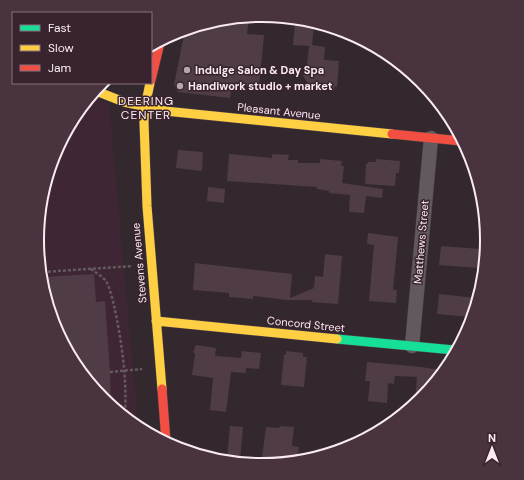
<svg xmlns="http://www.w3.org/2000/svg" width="524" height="480" font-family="'DM Sans',sans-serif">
	<rect width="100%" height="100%" fill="#33282e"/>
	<!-- built -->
	<path fill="#3f2634" d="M92,97l17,7 29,319 -35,-24 -49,-73 -17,-86 17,-86z"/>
	<!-- building -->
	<path fill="#4f3c47" d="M249,18l-2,16 17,1 -5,52 -27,-2 -2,13 -52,-6 -4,-7 11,-55z
		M295,22l19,3 -2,20 13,2 -1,13 15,1 -2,26 -2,-1 -1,4 -25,-2v-4l-1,-1 -5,-7 3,-2 3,-28 -16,-1z
		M178,150l25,2 -1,19 -26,-3z
		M229,154l43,4v-4l17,1 -1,5h10v3h22v-4l22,2 -1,5h3l-2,17 41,6 -1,9 -16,-2 -2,17 -15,-1 1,-17 -21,-2v-2l-12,-2v-2l-90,-6z
		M376,159l24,2 -1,12h-3l-1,13 -30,-2 1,-21 2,1v-2h8z
		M208,187l17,2 -1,14 -17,-2z
		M368,233l30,4 -5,53h4l-1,13 -27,-2 5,-56 -7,-1z
		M441,246l39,3 -1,19 -40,-3z
		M325,254l17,2 -4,48 -26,-2v-2h-26h1l-34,-4v3l-24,-2v-4l-36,-3 2,-27 97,11 -2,24 24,-10 1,-12 8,1z
		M94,274l2,28 9,-1 5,71 1,33 -8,-6 -39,-58 -1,-13h-7l-2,-2 -10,-49z
		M439,294l37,4 -4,19 -35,-3z
		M196,345l20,3 -1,8 26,2 1,-7 19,2 -2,16 -13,-1v5l-15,-1 -5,40 -16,-2 3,-32 -21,-3 3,-21 -2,-2z
		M286,351l17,2v4h4l-3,30 -23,-2 3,-30h2z
		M367,362l54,5 20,3 -20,29 -6,4 2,-26 -22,-1 -1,8 -6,-1 -1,20 -19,-2 2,-20h-5z
		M230,426l13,1 -3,34 -13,-3z
		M280,426l14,1 -2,19 7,1 -2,11 -36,7 5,-38 13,1z"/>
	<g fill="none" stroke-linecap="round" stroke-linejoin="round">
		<defs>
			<path id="street" d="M412,346l19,-208"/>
			<path id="fast" d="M337,339l117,11"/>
			<path id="slow" d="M150,83l-5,24 -1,15 3,84 15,183
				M96,91l28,11 41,9 227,23
				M156,321l181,18"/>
			<path id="jam" d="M151,80l9,-37
				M392,134l69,7
				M162,389l4,52"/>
		</defs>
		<!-- street casing -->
		<use href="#street" stroke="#4f454b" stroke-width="15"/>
		<!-- fast casing -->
		<use href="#fast" stroke="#4f454b" stroke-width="10"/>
		<!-- slow casing -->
		<use href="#slow" stroke="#4f454b" stroke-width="10"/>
		<!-- jam casing -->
		<use href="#jam" stroke="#4f454b" stroke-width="10"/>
		<!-- path -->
		<path stroke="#635a5e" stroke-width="2.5" stroke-dasharray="3 2" stroke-linecap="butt" d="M91,269c5,4 13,8 16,14 4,8 6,19 8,27 7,34 12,69 10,104
			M43,272l90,-6
			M110,372l32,-3"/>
		<!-- street -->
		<use href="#street" stroke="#61595d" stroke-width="14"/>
		<!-- fast -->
		<use href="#fast" stroke="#16e098" stroke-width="9"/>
		<!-- slow -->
		<use href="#slow" stroke="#ffcf43" stroke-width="9"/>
		<!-- jam -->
		<use href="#jam" stroke="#f24e42" stroke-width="9"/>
	</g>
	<!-- markers -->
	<g fill="#b4a7ae" stroke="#38232e" stroke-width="1.5">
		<circle cx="187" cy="70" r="4"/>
		<circle cx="180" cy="86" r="4"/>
	</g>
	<g text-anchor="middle" stroke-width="3" stroke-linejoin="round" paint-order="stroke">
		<!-- poi labels -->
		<g font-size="11" font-weight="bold" fill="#faebf3" stroke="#38232e" text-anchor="start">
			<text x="195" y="74">Indulge Salon &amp; Day Spa</text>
			<text x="188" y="90">Handiwork studio + market</text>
		</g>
		<!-- street labels -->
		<g font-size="11" fill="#faebf3" stroke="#38232e">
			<text transform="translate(279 111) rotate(6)" y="4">Pleasant Avenue</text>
			<text transform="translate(421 242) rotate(-85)" y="4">Matthews Street</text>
			<text transform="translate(139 263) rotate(-95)" y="4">Stevens Avenue</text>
			<text transform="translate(306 324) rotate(6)" y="4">Concord Street</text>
		</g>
		<!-- neighbourhood labels -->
		<g font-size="12" letter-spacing="1" fill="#faebf3" stroke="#38232e">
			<text x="146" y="105">DEERING<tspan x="146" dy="14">CENTER</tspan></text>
		</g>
	</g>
	<!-- crop -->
	<path d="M0 0H524V480H0ZM44 240a218 218 0 1 1 436 0a218 218 0 1 1-436 0Z" fill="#48333e" fill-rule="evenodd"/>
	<path fill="none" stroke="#faebf3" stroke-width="2" d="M44 240a218 218 0 1 1 436 0a218 218 0 1 1-436 0Z"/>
	<!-- legend -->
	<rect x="12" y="12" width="140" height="72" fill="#38232e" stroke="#86737d"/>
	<rect x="20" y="25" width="20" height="6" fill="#16e098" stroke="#86737d"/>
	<text x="48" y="32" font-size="12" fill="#faebf3">Fast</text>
	<rect x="20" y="45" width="20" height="6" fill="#ffcf43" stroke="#86737d"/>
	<text x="48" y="52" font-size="12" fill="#faebf3">Slow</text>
	<rect x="20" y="65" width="20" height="6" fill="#f24e42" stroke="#86737d"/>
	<text x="48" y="72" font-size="12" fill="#faebf3">Jam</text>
	<!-- north arrow -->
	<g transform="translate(492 448)" stroke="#38232e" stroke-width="3" paint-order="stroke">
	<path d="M0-3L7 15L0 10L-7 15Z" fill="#faebf3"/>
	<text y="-6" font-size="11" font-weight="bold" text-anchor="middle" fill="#faebf3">N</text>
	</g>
</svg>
